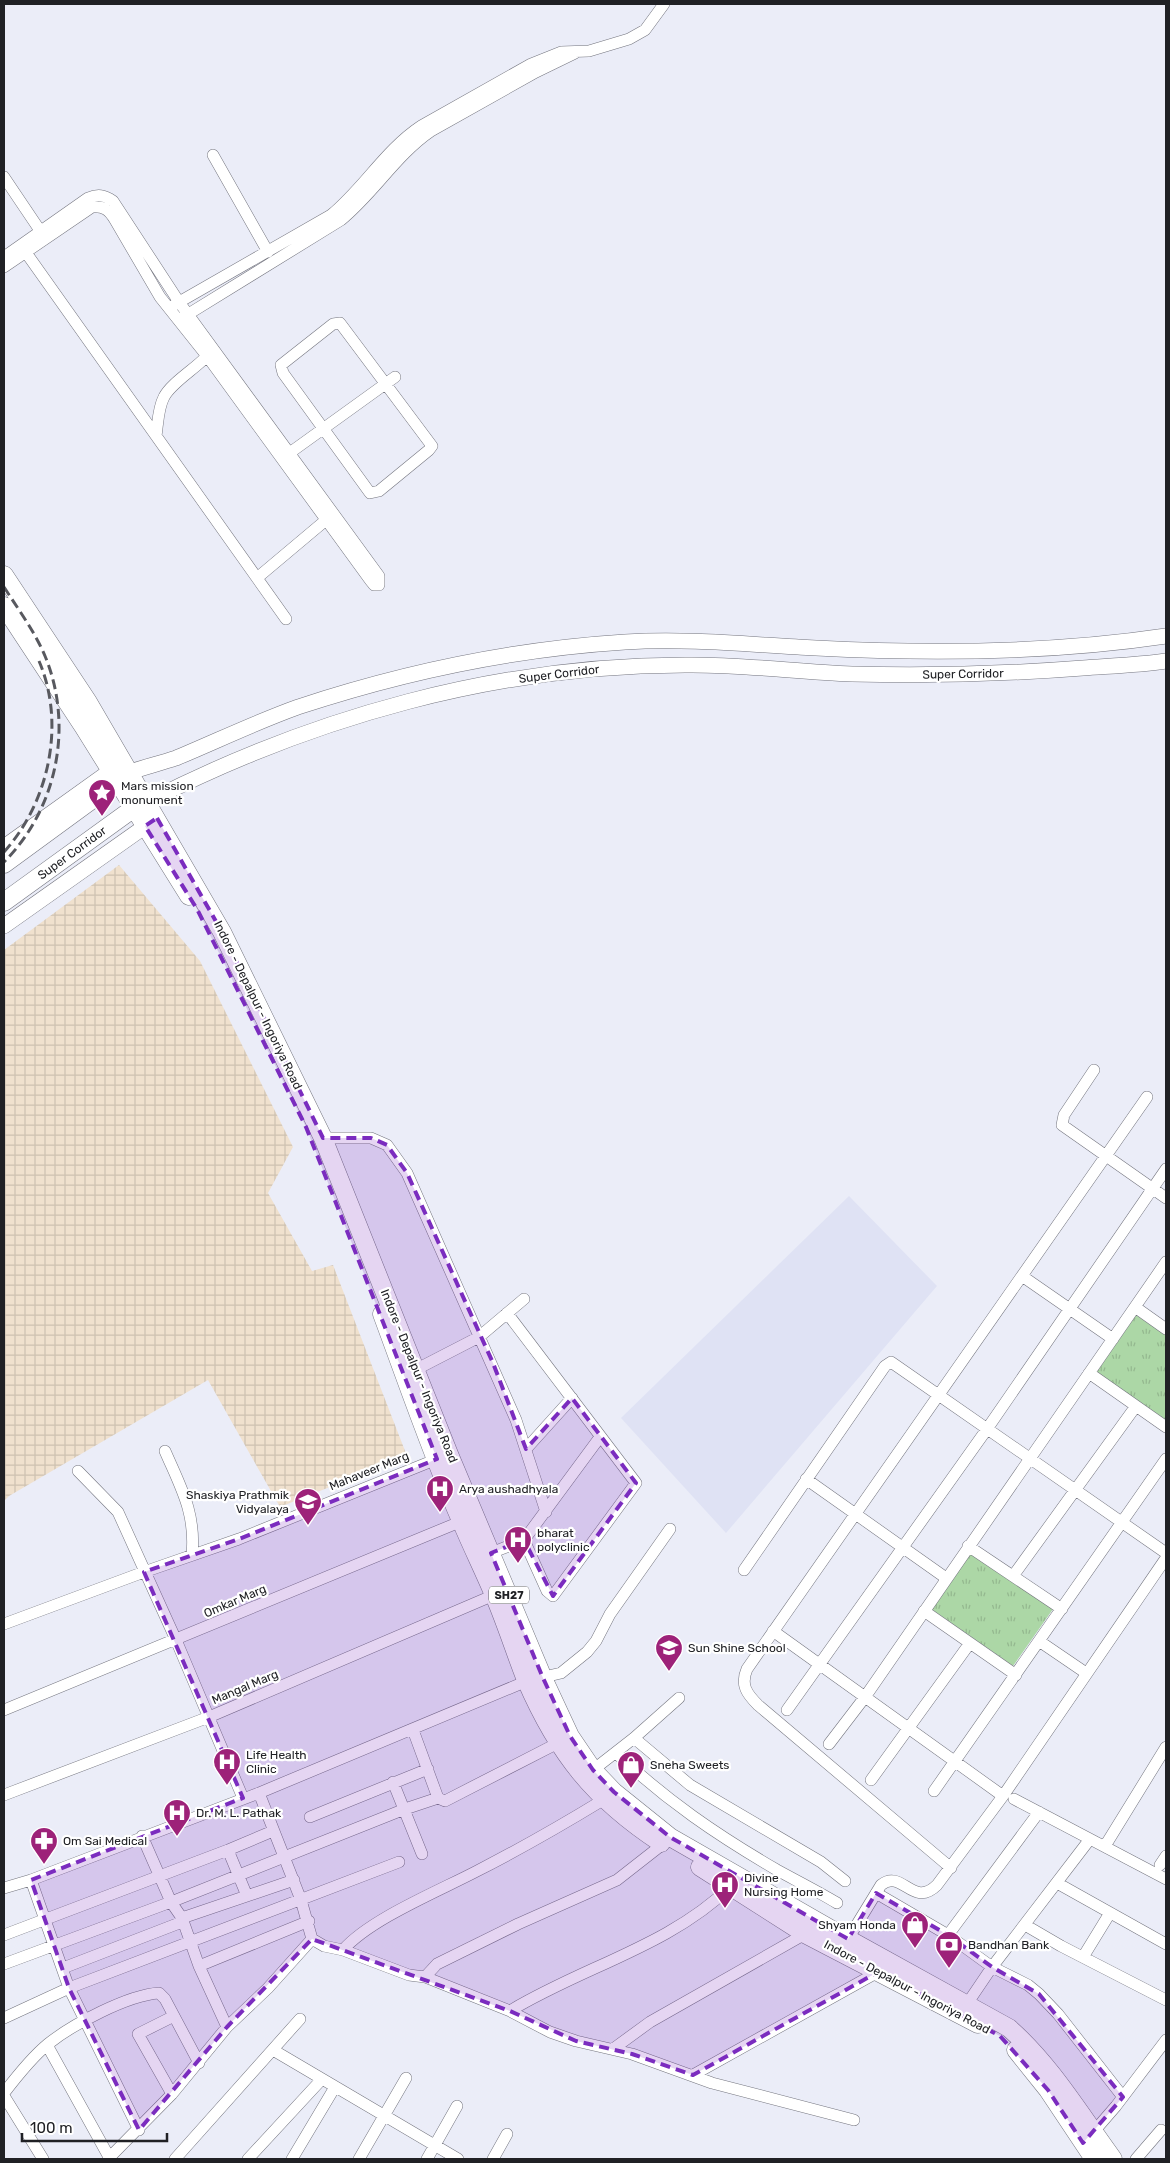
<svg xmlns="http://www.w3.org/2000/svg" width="1170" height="2163" font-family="Rubik,sans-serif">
	<defs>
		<pattern id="industrial-grid" width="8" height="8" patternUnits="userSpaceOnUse" patternTransform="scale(1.25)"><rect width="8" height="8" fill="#f0e1ce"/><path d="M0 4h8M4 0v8" fill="none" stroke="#cec1b1"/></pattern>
		<pattern id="park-tufts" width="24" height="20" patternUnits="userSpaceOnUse" patternTransform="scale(1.25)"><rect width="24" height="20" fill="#acd7a6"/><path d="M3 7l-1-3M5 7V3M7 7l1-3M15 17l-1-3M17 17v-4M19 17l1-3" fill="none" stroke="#94b88f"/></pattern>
	</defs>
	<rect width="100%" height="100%" fill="#ebedf8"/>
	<!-- built -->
	<path fill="#dfe2f4" d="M849,1196l88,90 -211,247 -105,-115z"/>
	<!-- industrial -->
	<path fill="url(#industrial-grid)" d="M119,865l81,96 93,186 -25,46 44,78 21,-6 74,191 -127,51 -72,-127 -199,116 -5,5v-551z"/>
	<!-- park -->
	<path fill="url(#park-tufts)" d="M1136,1315l30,20v85l-70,-47z
		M971,1552l82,57 -40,57 -82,-57z"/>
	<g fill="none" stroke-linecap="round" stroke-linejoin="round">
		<defs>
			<path id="street" d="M213,155l55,97
				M4,177l37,55
				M22,247l264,372
				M4,257l84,-59c10,-4 16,-3 25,3l66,101 200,274v9h-5l-4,-5 -163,-224 -47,-59 -45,-77c-6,-10 -11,-14 -23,-13l-88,60
				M174,305l157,-90c33,-27 54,-65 90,-89l110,-62 30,-12 28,-1 40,-12 16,-9 19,-26
				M182,318l159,-98c33,-27 55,-65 90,-89l105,-59 39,-19
				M340,323l92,123 -3,4 -50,41 -9,2 -87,-120 -2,-8 52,-41z
				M156,436c2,-13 2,-28 8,-39 7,-14 31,-28 43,-41
				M284,457l111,-80
				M257,578l69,-58
				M1094,1070l-30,45 -2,10 104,73
				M323,1138h48l16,7 20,28 109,247 30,92
				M1022,1276l91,63
				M1135,1307l31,22
				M507,1313l129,170 -83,113 -6,-5 -23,-51
				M417,1369l62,-32 45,-38
				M1089,1373l77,54
				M526,1449l46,-51
				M165,1451c16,37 31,62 27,104
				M78,1471l40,41 58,128 67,158
				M806,1479l140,99
				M968,1546l94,63
				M491,1553l33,-13 76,-103
				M744,1570l141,-204 6,-4 275,191
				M1013,1576l123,-170
				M924,1611l92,64
				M4,1624l140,-52 95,-33 198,-80
				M773,1631l230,165
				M1039,1641l47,32
				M4,1710l463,-191
				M787,1710l200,-281 179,-260
				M413,1730l25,68 7,3 113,-58
				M634,1738l56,47 131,77 24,19
				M829,1744l36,-47 301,-435
				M616,1753c51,48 101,82 161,117 20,11 40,21 60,33
				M593,1770l41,-32 45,-40
				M871,1780l99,-137
				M393,1782l29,72
				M934,1791l232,-332
				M259,1793l42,107 11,39 12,7 19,4 66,25 16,2 85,34 40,21 26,9 56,13 80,29 142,37
				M4,1795l205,-78 285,-122
				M1014,1799l152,80
				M310,1817l118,-48
				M142,1836l29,66 11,16 17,48 28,61
				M1105,1846l61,-99
				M228,1850l19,46
				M1160,1865l6,-9
				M951,1868l-193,-163c-11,-11 -18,-20 -11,-36l400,-572
				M31,1880l38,108 70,142
				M1057,1883l109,61
				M4,1888l27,-8 228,-87 268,-112 34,-8 26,-21 9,-11 14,-27 60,-85
				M876,1893l72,42 44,32 36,18 11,9 19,20 65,83
				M182,1918l112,-38
				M1025,1925l36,21 105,54
				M4,1935l224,-85 45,-19
				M948,1935l91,-123
				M848,1939l33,-54c21,-17 32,24 56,0l66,-89 163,-238
				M343,1950c27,-31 96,-59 134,-79 43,-22 85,-46 126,-71
				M1083,1957l27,-44
				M4,1964l167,-62 234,-93 33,-11
				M199,1966l110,-45
				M63,1968l119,-46
				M425,1977l12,-13 81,-40 99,-44 46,-36
				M967,2004l25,-37 98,-128
				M510,2011c72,-44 160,-65 221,-125
				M4,2018l65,-30 330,-126
				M47,2045l62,112
				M613,2049l37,-27 155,-88
				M273,2050l185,109
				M693,2075l185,-103
				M4,2093c13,-17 27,-35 44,-49 25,-20 80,-49 111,-51l6,6 34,64
				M172,2094l-34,-60 36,-18
				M4,2096l39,63
				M1090,2136l26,-30 50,-66
				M108,2159l64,-65 55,-67 41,-39 44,-49
				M175,2159l125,-140
				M248,2159l74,-80
				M292,2159l43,-72
				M359,2159l47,-81
				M427,2159l30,-53
				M493,2159l14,-25
				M1136,2159l25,-29"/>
			<path id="secondary" d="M130,772c15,-5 31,-9 46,-14 41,-17 80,-36 122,-51 106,-35 216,-58 327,-65 64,-4 128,3 191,6 115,6 236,5 350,-12
				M147,802c166,-85 350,-137 538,-137 56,-1 112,7 167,9 77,2 154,0 231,-6 27,-2 56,-3 83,-7
				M4,847l116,-83
				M4,926l150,-106"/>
			<path id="primary" d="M4,575l84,127 134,230 101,206 126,316 94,224 27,58 23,34 21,22 56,45 178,102 161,89c42,37 71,86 104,131
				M4,606l79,120 106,170
				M4,864l123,-90
				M4,902l130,-94 10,-5
				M382,1314c26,70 50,141 80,209 10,24 22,48 32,72 12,28 21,57 32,85 32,74 68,119 135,163
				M700,1867l105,67 173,90
				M1016,2050l32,40 46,69"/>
		</defs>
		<!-- street casing -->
		<use href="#street" stroke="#74757f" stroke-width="12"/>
		<!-- secondary casing -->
		<use href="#secondary" stroke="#74757f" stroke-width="16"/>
		<!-- primary casing -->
		<use href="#primary" stroke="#74757f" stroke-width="19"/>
		<!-- street -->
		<use href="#street" stroke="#fff" stroke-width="11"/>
		<!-- secondary -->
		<use href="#secondary" stroke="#fff" stroke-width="15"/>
		<!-- primary -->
		<use href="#primary" stroke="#fff" stroke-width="18"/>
		<!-- rail -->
		<path stroke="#58595f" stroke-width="3" stroke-dasharray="10 5" stroke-linecap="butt" d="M4,587c14,22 31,45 41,69 29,70 12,153 -41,206
			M4,852c45,-50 62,-128 35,-191"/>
	</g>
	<!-- marked area -->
	<path fill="#7b2cbf" fill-opacity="0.2" stroke="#7b2cbf" stroke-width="4" stroke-dasharray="10 6" stroke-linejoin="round" d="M157,818l65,114 101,206h48l16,7 20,28 86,190 33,86 46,-51 64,85 -83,113 -29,-56 -33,13 52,125 27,58 23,34 21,22 56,45 178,102 28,-46 72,42 44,32 47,27 84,103 -40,46 -35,-53 -48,-54 -122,-64 -185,103 -61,-21 -56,-13 -66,-30 -198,-72 -85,88 -88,103 -70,-142 -38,-108 212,-82 -99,-226 95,-33 198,-80 -131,-332 -109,-218 -52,-83z"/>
	<!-- icons -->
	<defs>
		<symbol id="sight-pin" viewBox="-11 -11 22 30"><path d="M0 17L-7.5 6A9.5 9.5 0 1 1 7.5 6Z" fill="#9d2279" stroke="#fff"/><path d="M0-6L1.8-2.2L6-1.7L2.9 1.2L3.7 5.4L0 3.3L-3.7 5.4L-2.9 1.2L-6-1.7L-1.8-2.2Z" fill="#fff"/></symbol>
		<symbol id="hospital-pin" viewBox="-11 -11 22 30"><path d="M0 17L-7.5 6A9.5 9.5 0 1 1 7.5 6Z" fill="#9d2279" stroke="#fff"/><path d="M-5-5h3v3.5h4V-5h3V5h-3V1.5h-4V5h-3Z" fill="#fff"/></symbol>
		<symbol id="school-pin" viewBox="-11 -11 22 30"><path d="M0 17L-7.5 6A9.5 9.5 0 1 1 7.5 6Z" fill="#9d2279" stroke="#fff"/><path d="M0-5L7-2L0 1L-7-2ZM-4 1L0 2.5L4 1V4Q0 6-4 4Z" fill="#fff"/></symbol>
		<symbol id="shop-pin" viewBox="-11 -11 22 30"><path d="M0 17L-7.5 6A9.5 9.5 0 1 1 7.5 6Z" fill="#9d2279" stroke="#fff"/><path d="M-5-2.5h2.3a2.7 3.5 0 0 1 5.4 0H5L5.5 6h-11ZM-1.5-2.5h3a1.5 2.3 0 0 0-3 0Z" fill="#fff"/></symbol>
		<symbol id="pharmacy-pin" viewBox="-11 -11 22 30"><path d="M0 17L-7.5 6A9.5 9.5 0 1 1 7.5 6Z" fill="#9d2279" stroke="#fff"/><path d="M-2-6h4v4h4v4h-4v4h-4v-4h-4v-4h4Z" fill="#fff"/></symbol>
		<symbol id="bank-pin" viewBox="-11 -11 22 30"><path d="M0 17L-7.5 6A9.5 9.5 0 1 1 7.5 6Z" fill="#9d2279" stroke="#fff"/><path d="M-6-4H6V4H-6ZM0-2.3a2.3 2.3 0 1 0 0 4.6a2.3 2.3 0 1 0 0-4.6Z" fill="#fff"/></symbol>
	</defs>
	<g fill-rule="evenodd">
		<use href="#sight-pin" x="86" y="777" width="32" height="43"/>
		<use href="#hospital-pin" x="424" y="1473" width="32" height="43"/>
		<use href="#school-pin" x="292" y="1486" width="32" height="43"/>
		<use href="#hospital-pin" x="502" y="1524" width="32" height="43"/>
		<use href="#school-pin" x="653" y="1632" width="32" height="43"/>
		<use href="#hospital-pin" x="211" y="1746" width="32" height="43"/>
		<use href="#shop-pin" x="615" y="1749" width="32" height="43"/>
		<use href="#hospital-pin" x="161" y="1797" width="32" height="43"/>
		<use href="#pharmacy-pin" x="28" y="1825" width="32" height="43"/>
		<use href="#hospital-pin" x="709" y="1869" width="32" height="43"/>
		<use href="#shop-pin" x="899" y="1909" width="32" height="43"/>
		<use href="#bank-pin" x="933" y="1929" width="32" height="43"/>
	</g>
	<g text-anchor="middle" stroke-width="4.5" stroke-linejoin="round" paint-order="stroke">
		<!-- shield labels -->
		<rect fill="#fff" stroke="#636466" stroke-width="1" x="489" y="1586.5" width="40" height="17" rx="4"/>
		<g font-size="11" font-weight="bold" fill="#202125">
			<text x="509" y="1599">SH27</text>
		</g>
		<!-- street labels -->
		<g font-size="12" fill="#202125" stroke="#fff">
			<text transform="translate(559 674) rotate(-7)" y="4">Super Corridor</text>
			<text transform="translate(963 674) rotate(-1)" y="4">Super Corridor</text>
			<text transform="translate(72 853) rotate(-36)" y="4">Super Corridor</text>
			<text transform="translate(258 1005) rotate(64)" y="4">Indore - Depalpur - Ingoriya Road</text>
			<text transform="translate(419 1376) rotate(68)" y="4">Indore - Depalpur - Ingoriya Road</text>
			<text transform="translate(369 1471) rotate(-22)" y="4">Mahaveer Marg</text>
			<text transform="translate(235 1601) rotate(-23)" y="4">Omkar Marg</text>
			<text transform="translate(245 1687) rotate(-23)" y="4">Mangal Marg</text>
			<text transform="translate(907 1987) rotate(28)" y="4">Indore - Depalpur - Ingoriya Road</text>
		</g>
		<!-- poi labels -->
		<g font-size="12" fill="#202125" stroke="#fff" text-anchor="start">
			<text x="121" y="790">Mars mission<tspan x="121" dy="14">monument</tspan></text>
			<text x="459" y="1493">Arya aushadhyala</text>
			<text x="289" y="1499" text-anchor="end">Shaskiya Prathmik<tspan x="289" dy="14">Vidyalaya</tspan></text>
			<text x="537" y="1537">bharat<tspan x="537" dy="14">polyclinic</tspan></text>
			<text x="688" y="1652">Sun Shine School</text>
			<text x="246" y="1759">Life Health<tspan x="246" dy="14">Clinic</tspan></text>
			<text x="650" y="1769">Sneha Sweets</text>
			<text x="196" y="1817">Dr. M. L. Pathak</text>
			<text x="63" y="1845">Om Sai Medical</text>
			<text x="744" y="1882">Divine<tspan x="744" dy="14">Nursing Home</tspan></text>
			<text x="896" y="1929" text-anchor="end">Shyam Honda</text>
			<text x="968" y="1949">Bandhan Bank</text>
		</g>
	</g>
	<!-- border -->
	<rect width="1170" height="2163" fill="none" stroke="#202125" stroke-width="10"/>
	<!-- scale -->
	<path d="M22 2133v8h145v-8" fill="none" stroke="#202125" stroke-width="2.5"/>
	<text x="30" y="2133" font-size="15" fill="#202125" stroke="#ffffff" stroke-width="4" paint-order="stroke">100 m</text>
</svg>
